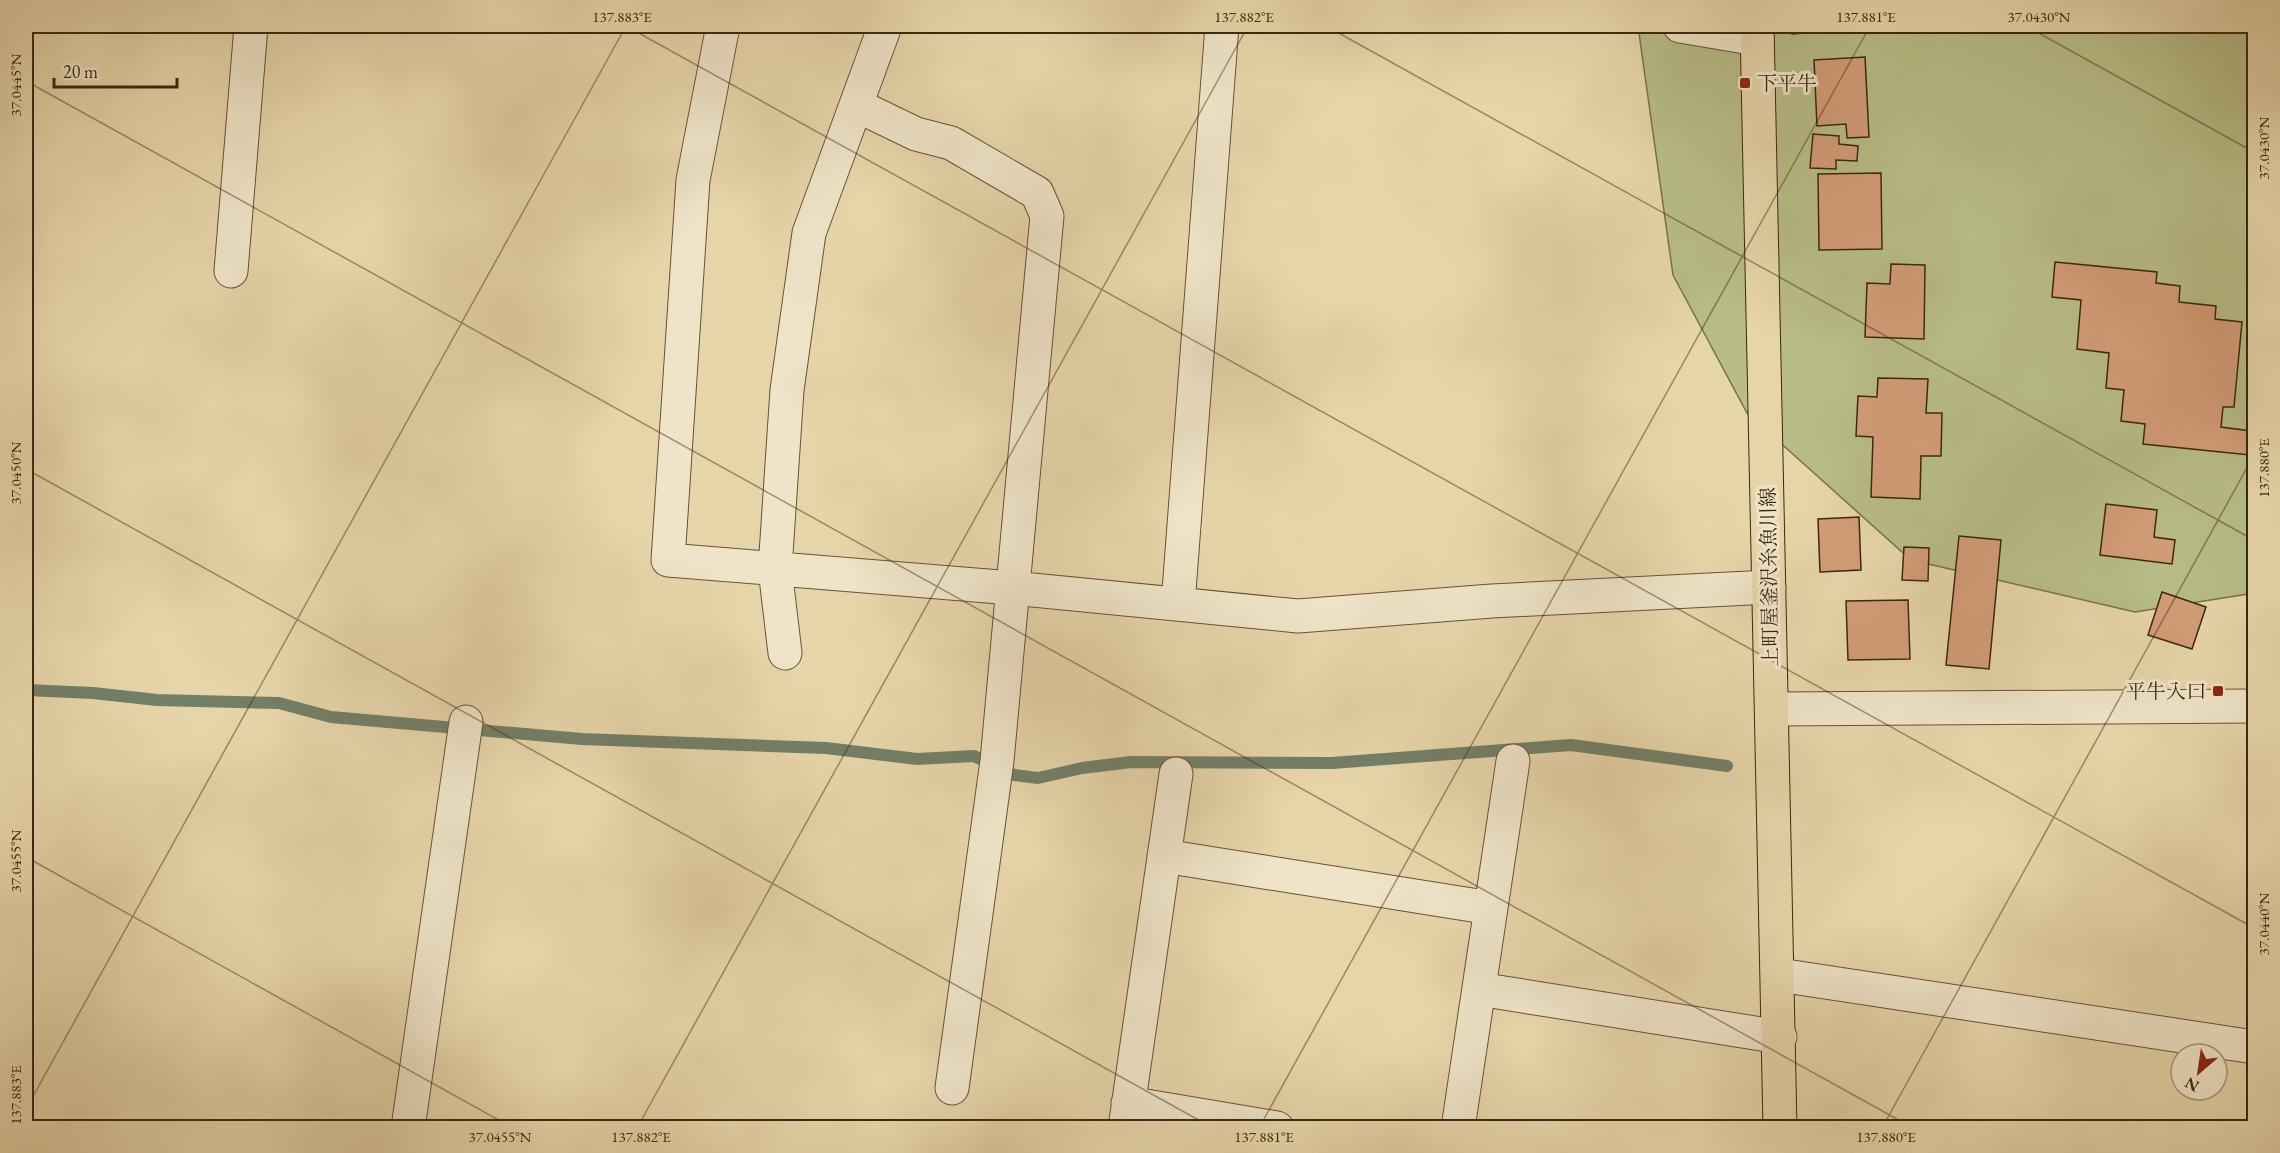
<svg xmlns="http://www.w3.org/2000/svg" width="2280" height="1153" font-family="'EB Garamond','Noto Serif JP',serif">
	<rect width="100%" height="100%" fill="#e7d5aa"/>
	<filter id="stains"><feTurbulence type="fractalNoise" baseFrequency=".00333" numOctaves="4"/><feColorMatrix values="0 0 0 0 .2 0 0 0 0 .09 0 0 0 0 .02 0 0 0 .5 -.17"/></filter>
	<radialGradient id="worn" r=".72"><stop offset=".6" stop-color="#630" stop-opacity="0"/><stop offset="1" stop-color="#630" stop-opacity=".3"/></radialGradient>
	<!-- green -->
	<path fill="#b8bd87" stroke="#7a724b" stroke-width="1.5" d="M1638,26h616v567l-119,19 -224,-52 -164,-147 -74,-138z"/>
	<g fill="none" stroke-linecap="round" stroke-linejoin="round">
		<!-- stream -->
		<path stroke="#737f68" stroke-width="12" d="M26,690l67,3 64,7 122,3 52,14 251,22 244,9 91,11 57,-3 40,19 24,3 44,-10 49,-6 201,1 239,-18 156,21"/>
	</g>
	<!-- building -->
	<path fill="#d39d78" stroke="#3b270f" stroke-width="1.5" d="M1792,26h79v2l-79,6z
		M1865,57l4,80 -22,1 -1,-14 -29,2 -3,-66z
		M1813,134l26,2v8l19,2 -1,15 -21,-1v9l-26,-1z
		M1881,173l1,76 -63,1 -1,-76z
		M2055,262l102,10 -1,11 24,3 -1,16 37,4 -1,13 27,3 -8,85h-11l-2,20 31,4 -2,24 -107,-11 2,-20 -24,-3 3,-31 -18,-2 3,-35 -32,-4 4,-49 -29,-3z
		M1891,264l34,1 -1,74 -59,-2 2,-54 23,1z
		M1878,378l50,1 -2,34h16l-1,43h-20l-1,43 -49,-2 2,-60 -17,-1 2,-40 19,1z
		M2106,504l51,6 -3,27 21,3 -3,24 -72,-9z
		M1859,517l2,53 -41,2 -2,-53z
		M1959,536l42,4 -12,129 -43,-4z
		M1904,547l25,1 -1,33 -26,-1z
		M2162,592l44,15 -14,42 -44,-14z
		M1908,600l2,59 -62,1 -2,-59z"/>
	<g fill="none" stroke-linecap="round" stroke-linejoin="round">
		<defs>
			<path id="minor" d="M723,26l-30,154 -25,380 344,28 286,28 194,-15 277,-14
				M1680,26l77,13
				M856,105l60,29 35,9 86,50 10,23 -50,545 -45,327
				M231,271l20,-245
				M1178,604l44,-578
				M785,653l-10,-84 12,-179 22,-157 76,-207
				M1772,709l482,-3
				M1164,856l327,52
				M1779,975l475,72
				M1479,989l301,48
				M1128,1103l149,25
				M408,1128l58,-406
				M1125,1128l51,-354
				M1458,1128l55,-367"/>
			<path id="major" d="M1757,26l23,1102"/>
		</defs>
		<!-- minor casing -->
		<use href="#minor" stroke="#665236" stroke-width="35"/>
		<!-- major casing -->
		<use href="#major" stroke="#3b270f" stroke-width="35"/>
		<!-- minor -->
		<use href="#minor" stroke="#efe4c8" stroke-width="33"/>
		<!-- major -->
		<use href="#major" stroke="#e7d5aa" stroke-width="33"/>
	</g>
	<!-- ticks -->
	<path fill="none" stroke="#3b270f" stroke-width="1.5" stroke-opacity="0.45" d="M626,26l1628,902M1326,26l928,514M2026,26l228,126M26,81l1887,1047M26,469l1187,659M26,857l487,271M26,1109l600,-1083M637,1128l611,-1102M1259,1128l611,-1102M1882,1128l372,-673"/>
	<!-- markers -->
	<g fill="#8f2418" stroke="#efe4c8" stroke-width="2">
		<rect x="1739" y="77" width="12" height="12" rx="3"/>
		<rect x="2212" y="685" width="12" height="12" rx="3"/>
	</g>
	<g text-anchor="middle" stroke-width="6" stroke-linejoin="round" paint-order="stroke">
		<!-- poi labels -->
		<g font-size="20" fill="#3b270f" stroke="#efe4c8" text-anchor="start">
			<text x="1757" y="90">下平牛</text>
			<text x="2206" y="698" text-anchor="end">平牛入口</text>
		</g>
		<!-- street labels -->
		<g font-size="20" fill="#3b270f" stroke="#efe4c8">
			<text transform="translate(1769 577) rotate(-91)" y="7">上町屋釜沢糸魚川線</text>
		</g>
	</g>
	<!-- margin -->
	<rect width="2280" height="1153" fill="none" stroke="#e7d5aa" stroke-width="66"/>
	<!-- north arrow -->
	<g transform="translate(2199 1072) rotate(209)"><circle r="28" fill="#efe4c8" stroke="#a7987e" stroke-width="1.5"/>
	<path d="M0-4.5L10 22L0 15L-10 22Z" fill="#8f2418"/>
	<text y="-9" font-size="16" font-weight="bold" text-anchor="middle" fill="#3b270f">N</text>
	</g>
	<!-- scale -->
	<path d="M54 78v9h123v-9" fill="none" stroke="#3b270f" stroke-width="3"/>
	<text x="63" y="78" font-size="18" fill="#3b270f" stroke="#efe4c8" stroke-width="4.5" paint-order="stroke">20 m</text>
	<rect x="33" y="33" width="2214" height="1087" fill="none" stroke="#3b270f" stroke-width="2"/>
	<g font-size="15" text-anchor="middle" fill="#3b270f">
		<text x="622" y="22">137.883°E</text>
		<text x="1244" y="22">137.882°E</text>
		<text x="1866" y="22">137.881°E</text>
		<text x="2039" y="22">37.0430°N</text>
		<text transform="translate(16 85) rotate(-90)" y="5">37.0445°N</text>
		<text transform="translate(2264 148) rotate(-90)" y="5">37.0430°N</text>
		<text transform="translate(2264 468) rotate(-90)" y="5">137.880°E</text>
		<text transform="translate(16 473) rotate(-90)" y="5">37.0450°N</text>
		<text transform="translate(16 861) rotate(-90)" y="5">37.0455°N</text>
		<text transform="translate(2264 924) rotate(-90)" y="5">37.0440°N</text>
		<text transform="translate(16 1095) rotate(-90)" y="5">137.883°E</text>
		<text x="500" y="1142">37.0455°N</text>
		<text x="641" y="1142">137.882°E</text>
		<text x="1264" y="1142">137.881°E</text>
		<text x="1886" y="1142">137.880°E</text>
	</g>
	<rect width="100%" height="100%" filter="url(#stains)"/>
	<rect width="100%" height="100%" fill="url(#worn)"/>
</svg>
